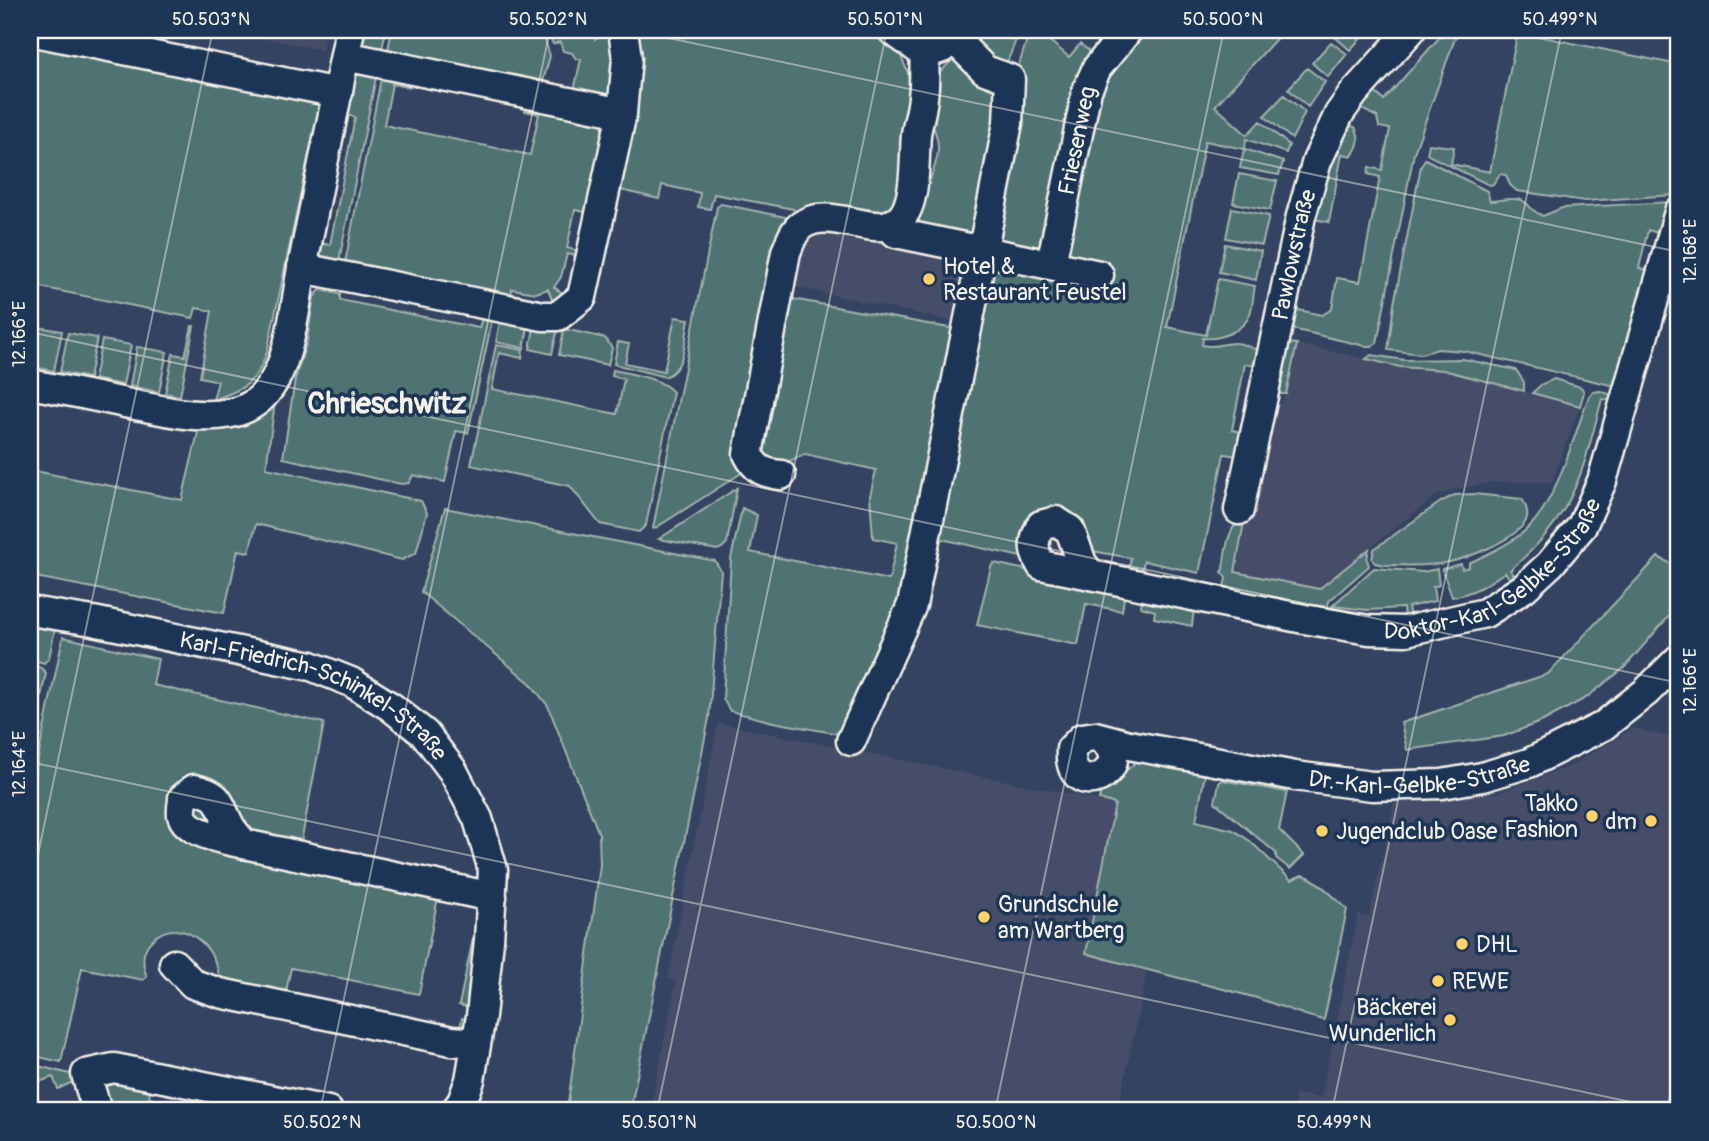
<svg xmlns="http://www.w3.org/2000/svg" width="1709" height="1141" font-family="Pangolin,sans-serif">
	<rect width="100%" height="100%" fill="#344361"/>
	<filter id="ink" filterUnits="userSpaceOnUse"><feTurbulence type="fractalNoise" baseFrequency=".0143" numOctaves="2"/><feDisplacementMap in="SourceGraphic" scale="14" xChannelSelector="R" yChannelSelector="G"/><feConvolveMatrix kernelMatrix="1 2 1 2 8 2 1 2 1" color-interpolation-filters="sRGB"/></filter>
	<g filter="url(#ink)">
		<!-- built -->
		<path fill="#444d68" d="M221,30h105l-4,20z
			M818,223l159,32 -14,69 -176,-39 11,-49z
			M1297,344l103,22 43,4 137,36 -28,76h-58l-39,7 -21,8 -115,92 -84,-17 10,-56 6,1 11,-57 6,-58 12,2 6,-10z
			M718,723l397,80 -29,150 61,19 -29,139h-448l1,-6 -19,-4 24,-120 -8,-2z
			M1634,728l45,12v305l-14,66h-372l3,-17 25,4 37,-183 11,2 26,-119 102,-5 73,-27z"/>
		<!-- green -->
		<path fill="#507272" stroke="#a2b2ad" stroke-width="2" d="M360,30h26l-6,28 -23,-14z
			M392,30h150l8,26 -10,36 -154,-33z
			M546,30h58l-10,4 1,5 19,-8 1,64 -10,7 -32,-7 8,-36h-5l-4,-6 -9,-2 -3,-9 -7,2z
			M635,30h220l5,5 6,-5h8l27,26 7,17 3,30 -8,84 -12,21 -11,9 -78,1 -9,-9 -79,-15 -4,15 -12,-2 2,-14 -38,-8 -3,14 -43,-10z
			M979,30h13l3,2 3,-2h22l-12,30 -6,5 -36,-20z
			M1030,30h10l-1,2 30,25 11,-13 19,14 -53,196 -58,-8 31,-181z
			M1133,30h151l-69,76 32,29 13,-14 29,24 -3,8 -40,-14 -1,10 38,13 -4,13 -39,-7 4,-19 -39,-8 -38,186 39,8 12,-56 37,7c-2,9 -2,19 -5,28 -6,17 -30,26 -47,24l-1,7c16,4 21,-3 34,-2 8,0 18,7 27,9l-2,15 -16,-3 -13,66 15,3 -10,23 -13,-2 -25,119 -55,-12 -4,16 -12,-3 3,-16 -44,-8 -17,-30 -45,38 -92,-21 -36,86 -53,112 -71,-13 -43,-11 -7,-12 8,-140 11,-51 15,7 -7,37 139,28 8,-37 -24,-5 -3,-42 6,-26 -71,-16 -22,10 -29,-11 33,-155 184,34 17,-74 64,13 17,-67 9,1 19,-95 -7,-2z
			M1342,30h26l-18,20 -15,-13z
			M1446,30h12l-44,123 -37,190 -5,3h-7l-77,-18 5,-19 29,6 10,-6 5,-31 23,4 20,-105 -12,-3 1,-7 13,3 8,-41 -11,-2 -2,-10 -19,-10 13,-18 13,11z
			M1518,30h15v5l146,30v122l-5,8 -89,6 -68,-10 -7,-6 -4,-10 -6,-1 -7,10 -4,1 -59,-29 -3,-2 2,-10 25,3 -3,17 39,8z
			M30,38l290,64 -53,250c-11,32 -23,37 -54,48l5,-19 -18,-4 12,-66 -16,-3 -3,10 -163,-33z
			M1331,42l16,12 -19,23 -16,-14z
			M960,53l41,38 -21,150 -61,-13c-3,-27 17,-51 19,-78 1,-17 -7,-23 -9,-37 -2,-7 2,-25 5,-32 5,-10 18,-20 26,-28z
			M378,67l-40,199 -23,-1v-23l15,3 25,-128 -12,-3 8,-41z
			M383,68l28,6 -2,13 -17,-3 -8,41 146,30 9,-41 -14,-3 2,-14 72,15 10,14 -18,87 -16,-3 -8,38 16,4 -1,5 -15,-3 -6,23 -7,10 12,9 -12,8 -6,-15 -12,4 -24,-4 -3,15 -165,-36z
			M1307,68l18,14 -17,25 -20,-18z
			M1284,95l21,17 -13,27 -28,-23z
			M1347,125l8,2c6,12 4,18 -3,29l-10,-2 -13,68 -20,-4 7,-29z
			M1425,159l62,32 3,10c10,0 26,-5 35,1 7,6 8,10 18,14l19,-8 110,-6 -11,32 -13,-4 -9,38 15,4 -31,110 -12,3 -147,-34 -26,-2 -17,5 -33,-4 6,-46 27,-138z
			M1239,174l38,7 -7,29 -37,-7z
			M721,204l69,14 -50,256 -86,55 -1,-1 64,-321z
			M1232,208l37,8 -7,29 -36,-7z
			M1225,244l36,7 -5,29 -37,-8z
			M320,290l20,4v6l139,28 4,-14 10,2 -25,117 -12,-2 -11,51 -32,-7 -4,8 -8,1 -118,-26 12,-79 12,-38 7,-44z
			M501,316l28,6 -5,26 -28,-6z
			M675,317l14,2c-4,19 -3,50 -24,58l-51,-13 4,-22 11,2 -4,19 39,8z
			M535,323l23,5 -6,26 -22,-5z
			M32,326l30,5 -8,40 -24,-5v-27z
			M192,326h2l-14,70 -15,-3 8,-39 12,2z
			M564,329l41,9 7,10 -4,17 -49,-10z
			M68,333l29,5 -8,40 -29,-6z
			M102,340l29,5 -8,40 -29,-6z
			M1287,343l10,1 -11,50h-11z
			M496,345l27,5 -1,8 -23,-5 -7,36 125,25 7,-35 -12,-3 1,-6c18,4 48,8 60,22l-27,133 -7,7 -39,-8 -30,-38 -99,-21z
			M137,347l30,5 -8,40 -29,-6z
			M1371,355l34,5 58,-1 53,11 8,12v9l-81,-21 -43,-3 -34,-8z
			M1554,379l27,8 3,5 -4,14 -48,-13 10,-9z
			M1600,391l12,4 5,7 -15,-3c-21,78 -27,116 -92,171l9,11 -5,4 -9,-13c-17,12 -33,22 -53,25l-10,-28 19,-5 1,5 7,-2v-4c19,-9 44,-20 60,-36 28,-27 46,-94 60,-131l4,-4z
			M275,402l-9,66 155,33 6,12 -11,40 -14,7 -146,-36 -7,28 -11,-2 -14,63 -194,-37v-106l152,30 18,-76 35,3z
			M737,488l-10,55 -5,5 -5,2 -58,-11z
			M1474,494l48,5c5,8 8,17 2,25 -14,18 -58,35 -79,39 -20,4 -41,2 -61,2l-9,-2 -3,-4 2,-10 68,-48 13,-6z
			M445,508l270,53 6,10 -12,147 -79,393h-63l33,-246 -1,-31 -51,-128 -18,-23 -109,-91z
			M1245,516l-10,56 84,17 50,-40 -2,10 2,7 -40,35 -4,17 -11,-10 -90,-21 2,-9 -4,-5c4,-19 4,-47 23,-57z
			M1658,557l21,11v32l-9,15 -46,53 -38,30 -43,23 -39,15 -97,14 -6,-27 147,-49z
			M994,563l131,29 -3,19 -36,-7 -8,41 -101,-20 14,-58z
			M1374,568l49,4 14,-3 2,16 -6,2 2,14 -27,6 4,17 -7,1 -2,-17 -35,2 -36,-4z
			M1146,596l48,12 -2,18 -38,-8 1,-7 -14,-4v-7z
			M30,618l26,6 -7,34 -5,5 -14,-4z
			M63,637l95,22 -5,26 171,38 -27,140 178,36 7,12 -8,91 -4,6 -11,-3 20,-95 -19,-4v-5l-22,-4 -19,97 -128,-26 -6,28 174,37 3,-15 6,2 2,7 -7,7 -14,3 -223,-45c-7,-6 -6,-16 -9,-25 -6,-18 -22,-37 -43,-37 -11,0 -21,7 -27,16 -6,11 -4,21 0,31l-4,3 -61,-12 -21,94 -31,-7v-258z
			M30,664l11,4 5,5 -8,38 -5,-2 -3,-10z
			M1138,760l68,9 -10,52 37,9 17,11 41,39c1,0 10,-5 11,-5 11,0 36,26 45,34l-23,111c-24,-5 -47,-16 -71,-23 -56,-16 -112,-27 -167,-44l29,-149 -16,-5 3,-12 14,-7z
			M1222,780l65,12 -8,38 25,25 -14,14 -14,-11v-5l-61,-51 4,-19z
			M1679,1045v55l-5,-1 -3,12h-6z
			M30,1064l40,10 5,7 -17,8 -5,-12 -23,8z
			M96,1078l55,4 -2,16 65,13h-111z"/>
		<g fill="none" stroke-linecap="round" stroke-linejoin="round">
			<defs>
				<g id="minor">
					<path d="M892,30l33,24"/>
					<path d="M30,31l308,62"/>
					<path d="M345,56l277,57"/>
					<path d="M888,225l8,8 203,42"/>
					<path id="s1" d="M1051,264l36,-174 10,-22 31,-38"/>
					<path d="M302,268l48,-238"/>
					<path d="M30,384c33,6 67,13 100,20 33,6 67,16 101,9 13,-2 28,-11 36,-22 24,-29 28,-86 35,-123l241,48h15l24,-19 40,-184 5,-55 -4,-28"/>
					<path d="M781,475c-17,-2 -25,-5 -33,-21l38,-202c4,-9 7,-21 16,-27 29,-21 76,17 99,-7 16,-17 13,-61 15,-84 2,-12 6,-24 7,-37 2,-14 1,-29 2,-43l17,-6 24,-18"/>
					<path id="s2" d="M1239,510l62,-294 16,-55 22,-47 15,-21 57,-63"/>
					<path d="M1056,521l14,9 12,33 9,12 -50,-10c-9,-16 -8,-24 0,-40z"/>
					<path id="s3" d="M1091,575l213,44 65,11 37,1 79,-18 39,-25 26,-24 32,-38 20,-45 77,-269"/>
					<path id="s4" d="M30,611l63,10 218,45 40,16 40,25 34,27 28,37 25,48 15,51 -4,70 -8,76 -11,64 -8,22 -7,9"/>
					<path id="s5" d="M1103,740c36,29 -36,67 -32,9l11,-11 13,-2 34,9 166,31 77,10 70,-2 40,-7 47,-14 74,-37 43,-34 33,-33"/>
					<path d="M851,741l61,-136 96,-482 2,-44 -25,-9 -30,-30"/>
					<path d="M194,789c29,6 24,15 36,37 4,7 10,13 14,18 -16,-4 -57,-10 -62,-29 -1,-5 1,-12 1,-17z"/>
					<path d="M244,844l248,53"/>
					<path d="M174,964l19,20 27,9 232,48 24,2"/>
					<path d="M97,1111l-11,-37 28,-6 214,43"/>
				</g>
			</defs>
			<!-- minor casing -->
			<use href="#minor" stroke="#f4f1e8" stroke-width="33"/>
			<!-- minor -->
			<use href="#minor" stroke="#1d3557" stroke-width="28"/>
		</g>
	</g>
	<!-- ticks -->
	<path fill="none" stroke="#f4f1e8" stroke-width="2" stroke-opacity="0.45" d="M631,30l1048,222M30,332l1649,351M30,762l1643,349M30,892l183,-862M320,1111l230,-1081M657,1111l230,-1081M995,1111l229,-1081M1332,1111l230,-1081M1669,1111l10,-49"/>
	<!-- markers -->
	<g fill="#ffd166" stroke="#1d3557" stroke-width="2.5">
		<circle cx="929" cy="279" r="7"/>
		<circle cx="1592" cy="816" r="7"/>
		<circle cx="1651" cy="821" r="7"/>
		<circle cx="1322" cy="831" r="7"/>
		<circle cx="984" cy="917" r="7"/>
		<circle cx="1462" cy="944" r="7"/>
		<circle cx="1438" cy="981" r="7"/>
		<circle cx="1450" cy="1020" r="7"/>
	</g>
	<g text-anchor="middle" stroke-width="7" stroke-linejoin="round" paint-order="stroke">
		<!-- street labels -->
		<g font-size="23" fill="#f4f1e8" stroke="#1d3557">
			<text dy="8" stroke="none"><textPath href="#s1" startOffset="126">Friesenweg</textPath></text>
			<text dy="8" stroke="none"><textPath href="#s2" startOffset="261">Pawlowstraße</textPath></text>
			<text dy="8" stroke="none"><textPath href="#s3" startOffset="430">Doktor-Karl-Gelbke-Straße</textPath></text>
			<text dy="8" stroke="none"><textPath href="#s4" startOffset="301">Karl-Friedrich-Schinkel-Straße</textPath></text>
			<text dy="8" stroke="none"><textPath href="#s5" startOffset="455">Dr.-Karl-Gelbke-Straße</textPath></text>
		</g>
		<!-- poi labels -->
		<g font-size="23" fill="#f4f1e8" stroke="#1d3557" text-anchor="start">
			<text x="943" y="274">Hotel &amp;<tspan x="943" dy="26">Restaurant Feustel</tspan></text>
			<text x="1578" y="811" text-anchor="end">Takko<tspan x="1578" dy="26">Fashion</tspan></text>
			<text x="1637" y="829" text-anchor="end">dm</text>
			<text x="1336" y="839">Jugendclub Oase</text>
			<text x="998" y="912">Grundschule<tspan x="998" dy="26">am Wartberg</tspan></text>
			<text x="1476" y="952">DHL</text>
			<text x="1452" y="989">REWE</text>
			<text x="1436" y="1015" text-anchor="end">Bäckerei<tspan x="1436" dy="26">Wunderlich</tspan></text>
		</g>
		<!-- district labels -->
		<g font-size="30" font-weight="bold" fill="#f4f1e8" stroke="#1d3557">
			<text x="387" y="413">Chrieschwitz</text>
		</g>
	</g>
	<!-- margin -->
	<rect width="1709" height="1141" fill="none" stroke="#1d3557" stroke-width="77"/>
	<rect x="38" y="38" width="1632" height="1064" fill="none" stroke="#f4f1e8" stroke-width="2.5"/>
	<g font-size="18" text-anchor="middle" fill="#f4f1e8">
		<text x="211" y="25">50.503°N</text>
		<text x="548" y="25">50.502°N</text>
		<text x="885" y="25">50.501°N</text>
		<text x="1223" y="25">50.500°N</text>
		<text x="1560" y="25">50.499°N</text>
		<text transform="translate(1690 251) rotate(-90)" y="6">12.168°E</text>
		<text transform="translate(19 334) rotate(-90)" y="6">12.166°E</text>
		<text transform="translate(1690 681) rotate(-90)" y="6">12.166°E</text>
		<text transform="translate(19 764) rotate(-90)" y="6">12.164°E</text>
		<text x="322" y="1128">50.502°N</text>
		<text x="659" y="1128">50.501°N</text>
		<text x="996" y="1128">50.500°N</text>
		<text x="1334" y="1128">50.499°N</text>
	</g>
</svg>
